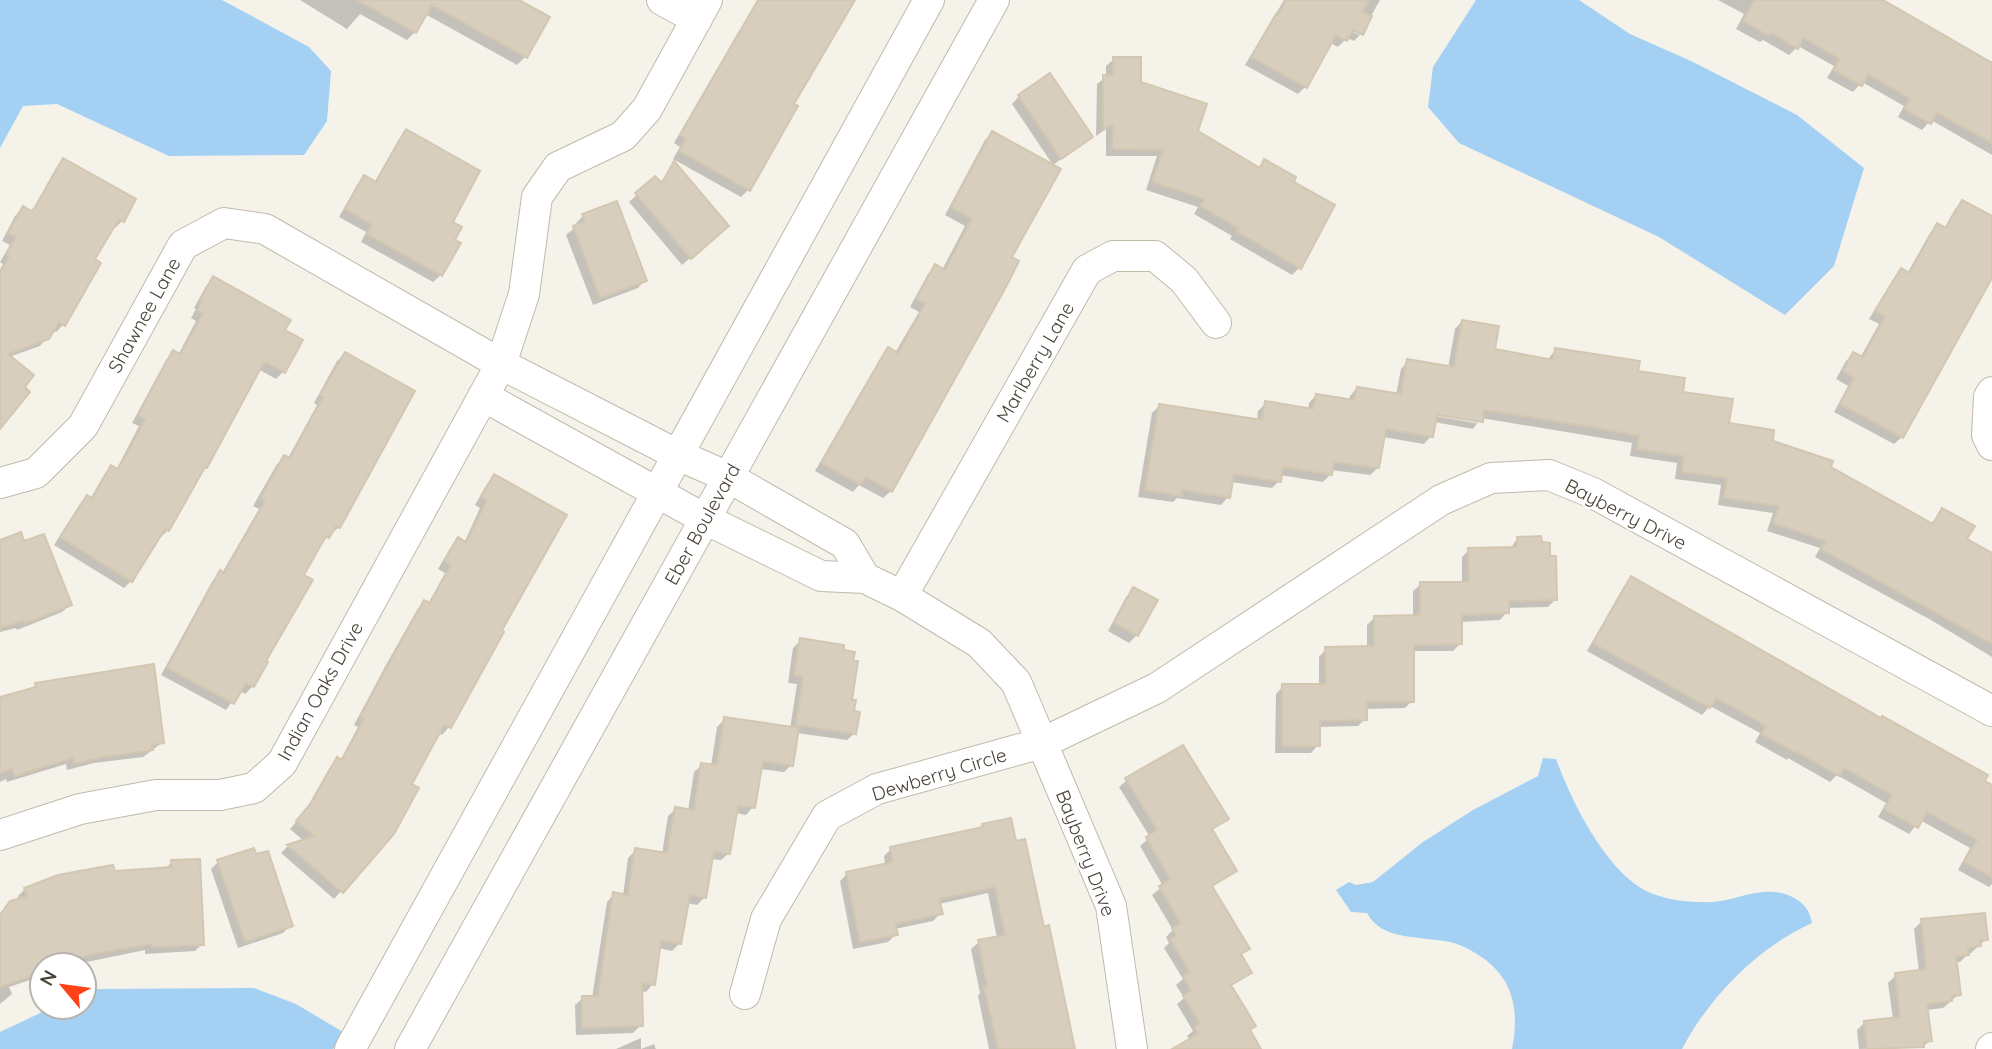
<svg xmlns="http://www.w3.org/2000/svg" width="1992" height="1049" font-family="Quicksand,sans-serif">
	<rect width="100%" height="100%" fill="#f5f2ea"/>
	<!-- water -->
	<path fill="#a4d0f4" d="M0,0h222l87,47 22,24 -4,50 -23,34 -135,1 -112,-52 -34,2 -23,42z
		M1476,0h103l51,34 61,27 106,54 67,53 -30,98 -49,49 -126,-78 -200,-94 -31,-36 5,-40z
		M1543,758l13,1c16,43 47,107 88,131 19,10 47,13 68,12 18,-1 35,-9 52,-10 23,-2 45,9 48,31 -55,25 -102,73 -130,126h-170c7,-36 3,-68 -29,-91 -10,-7 -21,-13 -33,-16 -28,-6 -69,-1 -83,-29l-16,-1 -15,-22 13,-8 7,3 17,-3 50,-40 50,-32 65,-34z
		M254,988l42,16 47,28 -10,17h-333v-17l53,-25h31v-15l13,-3z"/>
	<!-- shadow -->
	<path fill="#0003" fill-rule="evenodd" d="M300,0h215l32,18 -22,39 -8,8 -92,-51 -10,18 -8,8 -47,-26 -13,15z
		M762,0h91l-61,105 -44,85 -7,7 -68,-38 7,-12 -6,-4 65,-112z
		M1284,0h96l-19,34 -17,-6 16,7 -6,6 -7,-3 -9,9 -8,-4 -25,44 -7,7 -53,-29z
		M1718,0h160l105,59 1,-1 8,4v93l-61,-35 -9,10 -24,-13 6,-11 -42,-24 -9,10 -26,-14 7,-12 -36,-20 -9,9 -26,-15 -3,2 -24,-13 8,-15z
		M1114,59l82,73 62,37 7,-7 34,106 -7,7 -62,-36 2,-3 -38,-22 4,-7 -52,-17 11,-34h-51v-27l-10,7 1,-52 9,-7v-11z
		M1019,96l71,41 -37,28 -41,-61z
		M406,131l45,91 -10,53 -8,7 -72,-40 5,-10 -27,-15 18,-32 7,-8 10,6 25,-44z
		M992,133l17,125 -118,233 -8,7 -24,-13 -6,7 -38,-21 66,-114 7,-8 7,4 24,-41 -9,-5 18,-33 7,-7 7,3 23,-44 -20,-11 40,-75z
		M63,160l71,40 -12,21 -7,7 -3,-1 -19,33 -30,65 -7,7 -4,-2 -12,16 -31,11 -9,68v-155l3,-6 -3,-2 10,-17 -8,-4 13,-25 8,-8 8,5 25,-45z
		M674,164l45,69 -37,32 -53,-63 26,-24 5,5z
		M1962,202l30,16v57l-90,162 -8,7 -60,-32 14,-26 -12,-7 10,-18 7,-7 7,4 19,-34 -10,-5 25,-41 7,-8 6,4 23,-41 8,-8 6,4 11,-20z
		M583,216l62,64 -7,8 -45,17 -27,-70 11,-9 -1,-3z
		M214,278l69,53v41l-7,7 -18,-10 -52,98 -7,7 -31,56 -8,8 -1,-1 -28,44 -7,7 -70,-43 26,-41 7,-7 3,2 14,-24 7,-8 5,3 23,-44 -7,-3 34,-63 8,-8 4,3 18,-34 -5,-3 5,-9 -2,-1 12,-22z
		M1462,321l31,29 54,11 8,-11 81,23 45,21 46,31 102,43 102,56 11,-14 23,30 27,15v102l-61,-37 -116,-63 5,-9 -53,-17 6,-18 -55,-8 3,-20 -46,-6 2,-16 -47,-7 2,-13 -151,-25 -8,11 -39,-7 -3,14 -7,8 -41,-7 -5,31 -8,7 -39,-5v4l-8,8 -43,-7 -1,6 -7,7 -41,-6 -3,15 -7,8 -44,-7 -4,4 -35,-5 14,-84 7,-7 98,15 1,-10 8,-8 42,7 1,-7 7,-8 33,5 1,-4 7,-8 39,7 5,-26 7,-8 40,7 7,-39zM1429,412l48,7v4l-49,-8z
		M345,354l-6,173 -19,17 -18,32 -49,110 -8,8 -5,-3 -14,19 -65,-35 52,-95 9,-7 37,-64 -6,-3 24,-42 8,-7 3,1 29,-53 -3,-2 23,-42z
		M494,477l6,154 2,1 -53,95 -7,8 -3,-2 -30,51 -17,49 -58,66 -53,-46 7,-7 16,-5 -14,-12 14,-16 26,-46 7,-7 3,1 18,-34 -4,-2 33,-62 30,-53 7,-8 4,2 17,-31 -7,-4 13,-22 7,-7 6,3 16,-35 -5,-3 12,-21z
		M1517,539l39,60 -8,8 -41,1v4l-7,8 -39,2v21l-8,8h-41v50l-7,7 -40,1v10l-7,7 -40,1v18l-7,8h-36l1,-59 7,-8h36v-29l7,-8 41,-1v-23l7,-7 39,-1v-26l8,-7h41v-27l7,-7 41,-1z
		M0,542l23,2 47,61 -8,7 -45,18 -1,-2 -16,4z
		M1631,578l352,203 9,9v94l-3,3 -31,-17 12,-22 -50,-28 -11,14 -31,-17 8,-14 -49,-28 -7,7 -42,-24 -1,2 -32,-18 5,-9 -50,-27 -8,9 -115,-64 37,-65z
		M1134,590l3,45 -8,8 -21,-12 18,-34z
		M801,640l49,61 5,32 -8,7 -51,-7 -5,32 -7,7 -24,-3 -7,38 -7,8 -11,-2 -6,40 -8,7 -10,-1 -6,38 -8,8 -10,-2 -7,40 -8,8 -14,-3 -5,36 -7,8 -6,-1 1,34 -8,8 -57,2 -1,-30 8,-7h9l15,-96 7,-8 9,2 5,-38 8,-8 26,4 6,-38 8,-7 12,2 6,-39 8,-7 9,1 6,-39 8,-8 65,10 7,-45 -9,-1 5,-35z
		M36,684l127,58 -20,15 -49,6 -27,7 -1,-6 -59,18 -1,-3 -6,3v-84l30,-8z
		M1127,780l100,38 -16,13 24,39 -24,18 37,61 -8,7 10,17 -20,14 18,44 11,18h-73l5,-8 -4,-5 6,-5 -16,-27 7,-6 -8,-13 7,-6 -19,-31 5,-5 -3,-6 7,-7 -21,-35 11,-9 -23,-40 10,-9 -31,-50z
		M983,826l88,223h-82l-11,-53 2,-3 -9,-44 8,-7 18,-4 -9,-45 -49,11 2,9 -8,8 -38,8 1,5 -8,8 -35,7 -13,-68 7,-7 38,-9 -1,-9 7,-7 89,-20z
		M172,862l30,82 -7,7 -50,3v-4l-73,15h-30v11l-33,11 3,7 -12,10v-89l11,-12 8,-3 -1,-4 7,-7 88,-16 52,-4z
		M218,862l73,63 -8,8 -45,15 -27,-79z
		M1922,921l64,18 -15,14 -3,1 -8,8h-5l4,32 -16,14 -17,2 4,30 -7,7 -64,2 -2,-19 7,-7 29,-4 -5,-36 8,-8 23,-3 -5,-43z
		M641,1038v11l13,-5 2,5h-40z"/>
	<!-- building -->
	<path fill="#d8cebe" stroke="#d3c7b1" stroke-width="2" d="M357,0h162l31,17 -23,41 -95,-53 -16,28z
		M758,0h97l-61,104 4,2 -48,85 -71,-40 7,-12 -6,-4z
		M1286,0h83l-6,12 9,4 -9,19 -10,-5 -6,11 -11,-6 -29,53 -56,-31 25,-43 2,1z
		M1754,0h129l109,63v80l-55,-30 -6,11 -27,-15 6,-10 -42,-25 -6,12 -29,-16 7,-11 -37,-21 -5,11 -27,-16 -2,3 -26,-15z
		M1113,57h28v25l66,22 -9,27 62,37 4,-9 32,18 -2,5 41,23 -34,64 -65,-38 2,-3 -38,-22 4,-7 -52,-17 11,-32 -51,-1 1,-25 -10,6v-55h10z
		M1050,73l43,64 -32,22 -43,-64z
		M406,129l74,42 -27,51 9,5 -7,13 6,3 -19,33 -75,-42 5,-9 -27,-16 19,-34 12,7z
		M992,131l69,38 -49,88 7,4 -12,24 -115,207 -26,-15 -5,8 -40,-22 67,-116 10,6 27,-49 -9,-5 19,-35 10,6 27,-51 -21,-12z
		M63,158l73,41 -12,23 -5,-3 -24,40 6,4 -36,63 -6,-4 -10,17 -41,15 26,21 -9,12 5,5 -30,37v-156l9,-17 -3,-2 10,-17 -8,-4 15,-27 8,5 3,-2z
		M674,161l55,65 -38,33 -56,-66 20,-17 7,7z
		M1962,200l30,16v62l-89,160 -63,-34 14,-26 -11,-7 10,-19 10,5 22,-40 -10,-6 26,-43 9,5 27,-50 9,5z
		M617,201l30,80 -47,17 -27,-72 12,-5 -3,-7z
		M213,276l78,44 -6,10 18,10 -18,33 -18,-10 -4,1 -56,104 -2,-1 -36,64 -4,-2 -33,53 -72,-45 27,-42 5,3 19,-33 7,4 21,-38 6,-12 -7,-4 22,-41 13,-24 7,4 23,-40 -6,-3 5,-10 -2,-1z
		M1462,320l37,6 -4,23 58,11 2,-12 85,13 -2,10 47,7 -2,14 50,7 -4,24 45,7 -1,11 60,20 -2,6 102,57 9,-16 33,18 -8,13 25,14v91l-171,-95 5,-8 -53,-18 6,-17 -55,-8 3,-20 -45,-6 2,-16 -47,-7 2,-13 -48,-9 -107,-17 -1,12 -46,-7 -4,22 -47,-8 -7,39 -45,-6 -2,13 -49,-8 -2,15 -47,-8 -4,24 -47,-8 -1,6 -37,-6 14,-86 103,16 3,-19 48,8 3,-15 38,6 3,-13 44,7 6,-35 47,8z
		M345,352l70,39 -75,137 -4,-2 -7,12 -3,-2 -22,39 9,5 -47,81 2,1 -14,25 -8,-4 -12,21 -67,-36 53,-98 4,3 41,-72 -5,-2 24,-44 6,3 33,-61 -3,-2z
		M494,474l73,41 -65,115 2,2 -53,96 -7,-3 -32,59 7,4 -25,46 -51,59 -56,-48 27,-9 -18,-15 15,-18 26,-46 5,3 22,-41 -4,-2 34,-63 30,-54 6,3 21,-38 -7,-4 14,-24 8,5 21,-42 -6,-3z
		M21,532l3,9 20,-7 28,71 -48,19 -1,-3 -23,7v-88z
		M1541,536l1,6 8,1v13h6l1,44 -48,1v12l-47,2v29l-48,1v57h-47v18l-47,1v25h-38v-62h44l-1,-37 49,-1v-30l46,-1v-33h49l-1,-34 49,-1v-10z
		M1631,576l250,142 1,-2 106,59 -3,6 7,4v92l-28,-15 13,-22 -50,-28 -9,16 -34,-19 8,-14 -48,-27 -5,8 -42,-24 -1,1 -35,-19 5,-8 -50,-28 -6,10 -117,-65z
		M1133,587l25,13 -20,36 -24,-13z
		M800,638l44,7v5l11,2 -2,9h5l-6,39h4l-2,11 6,1 -4,22 -60,-9 7,-48 -9,-2z
		M154,664l10,79 -12,2 1,5 -50,7 -29,7 -1,-6 -58,18 -3,-7 -12,4v-76l36,-10 -1,-4z
		M724,717l75,11 -6,38 -30,-5 -8,47 -17,-2 -8,48 -16,-3 -8,47 -16,-3 -9,49 -20,-3 -6,44 -13,-2 1,43 -61,2v-32h16l15,-104 15,3 7,-47 32,5 8,-46 19,3 7,-47 16,2z
		M1183,745l46,74 -17,10 25,42 -25,15 38,63 -9,5 11,19 -21,12 25,41 -6,4 11,19h-89l26,-15 -4,-7 6,-4 -17,-27 8,-5 -8,-15 7,-4 -20,-33 6,-3 -4,-8 8,-5 -21,-37 11,-7 -24,-42 11,-7 -32,-52z
		M1011,818l5,23 9,-2 19,88 5,-2 26,124h-77l-14,-62 3,-1 -9,-46 27,-5 -10,-48 -56,12 4,15 -48,10 3,11 -38,7 -14,-70 47,-10 -3,-15 93,-20 -1,-3z
		M254,848l2,6 12,-3 25,75 -48,16 -28,-82z
		M200,859l4,86 -52,2v-3l-63,11 -28,10h-19v7l-42,15v-72l10,-14 17,-5 -3,-8 34,-13 55,-10 2,6 57,-4 -1,-7z
		M1985,913l3,27 -8,1 1,5 -13,2 1,7 -13,1 5,39 -10,1 1,5 -25,3 5,37 -9,1 1,5 -57,2 -3,-28 36,-4 -5,-44 31,-4 -5,-50z"/>
	<g fill="none" stroke-linecap="round" stroke-linejoin="round">
		<defs>
			<path id="minor" d="M662,0l35,19
				M1992,392l-3,5 -2,38 5,10
				M483,396l222,123 116,57 44,2 37,18 77,47 37,39 26,61 -165,46 -50,27 -61,103 -21,75
				M0,483l36,-10 47,-47 100,-181 41,-22 41,6 236,135 177,91 50,22 117,67 20,34
				M902,596l185,-326 26,-14h42l29,24 32,43
				M0,835l80,-26 76,-14h64l34,-7 28,-25 219,-399 23,-70 13,-97 21,-30 65,-31 24,-27 60,-109
				M350,1049l579,-1049
				M410,1049l584,-1049
				M1132,1049l-21,-143 -69,-163 115,-55 284,-188 50,-22 58,-3 44,18 399,218
				M1991,1049l1,-1"/>
		</defs>
		<!-- minor casing -->
		<use href="#minor" stroke="#c1baab" stroke-width="32"/>
		<!-- minor -->
		<use href="#minor" stroke="#fff" stroke-width="30"/>
	</g>
	<g text-anchor="middle" stroke-width="5" stroke-linejoin="round" paint-order="stroke">
		<!-- street labels -->
		<g font-size="19" fill="#4a4337" stroke="#fff">
			<text transform="translate(144 315) rotate(-61)" y="7">Shawnee Lane</text>
			<text transform="translate(1035 362) rotate(-60)" y="7">Marlberry Lane</text>
			<text transform="translate(1626 514) rotate(27)" y="7">Bayberry Drive</text>
			<text transform="translate(702 524) rotate(-61)" y="7">Eber Boulevard</text>
			<text transform="translate(320 691) rotate(-61)" y="7">Indian Oaks Drive</text>
			<text transform="translate(939 774) rotate(-17)" y="7">Dewberry Circle</text>
			<text transform="translate(1086 853) rotate(69)" y="7">Bayberry Drive</text>
		</g>
	</g>
	<!-- north arrow -->
	<g transform="translate(63 986) rotate(299)"><circle r="33" fill="#ffffff" stroke="#b7b4af" stroke-width="2"/>
	<path d="M0-5L12 26L0 18L-12 26Z" fill="#ff4217"/>
	<text y="-10" font-size="19" font-weight="bold" text-anchor="middle" fill="#4a4337">N</text>
	</g>
</svg>
